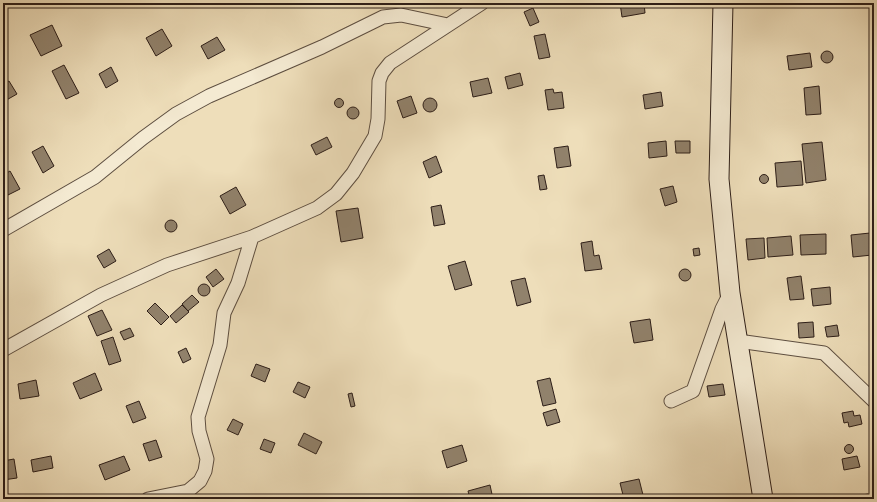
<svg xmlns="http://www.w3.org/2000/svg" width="877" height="502" font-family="'IM FELL English',serif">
	<rect width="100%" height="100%" fill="#eedeba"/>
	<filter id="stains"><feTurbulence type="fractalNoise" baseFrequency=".005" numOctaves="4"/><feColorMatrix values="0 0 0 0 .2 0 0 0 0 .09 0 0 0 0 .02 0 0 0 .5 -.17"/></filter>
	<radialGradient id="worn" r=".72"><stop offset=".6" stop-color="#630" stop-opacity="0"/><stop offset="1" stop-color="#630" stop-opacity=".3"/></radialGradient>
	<!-- building -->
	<path fill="#91826c" stroke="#2d1e18" d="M620,3h24l1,10 -23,4z
		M533,8l6,14 -9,4 -6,-14z
		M52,25l10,21 -21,10 -11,-21z
		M162,29l10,17 -16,10 -10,-18z
		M545,34l5,23 -11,2 -5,-23z
		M217,37l8,13 -17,9 -7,-13z
		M821 57a6 6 0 1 1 12 0a6 6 0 1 1-12 0Z
		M810,53l2,14 -23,3 -2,-14z
		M64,65l15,28 -13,6 -14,-28z
		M111,67l7,14 -12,7 -7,-14z
		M520,73l3,12 -15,4 -3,-12z
		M488,78l4,15 -19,4 -3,-15z
		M9,81l8,13 -14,8v-18z
		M819,86l2,28 -15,1 -2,-27z
		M553,89l1,4 8,-1 2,16 -16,2 -3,-20z
		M661,92l2,14 -18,3 -2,-14z
		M411,96l6,17 -14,5 -6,-17z
		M423 105a7 7 0 1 1 14 0a7 7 0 1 1-14 0Z
		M334.5 103a4.5 4.5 0 1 1 9 0a4.5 4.5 0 1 1-9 0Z
		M347 113a6 6 0 1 1 12 0a6 6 0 1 1-12 0Z
		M327,137l5,10 -16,8 -5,-10z
		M666,141l1,15 -18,2 -1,-15z
		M675,141h15v12h-14z
		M822,142l4,38 -20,3 -4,-39z
		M43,146l11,20 -11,7 -11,-21z
		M568,146l3,20 -14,2 -3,-20z
		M436,156l6,16 -13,6 -6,-16z
		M801,161l2,24 -26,2 -2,-24z
		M10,171l10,18 -12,6 -5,-8v-12z
		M759.5 179a4.5 4.5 0 1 1 9 0a4.5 4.5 0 1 1-9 0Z
		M544,175l3,14 -7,1 -2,-14z
		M673,186l4,16 -12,4 -5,-17z
		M236,187l10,18 -16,9 -10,-18z
		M441,205l4,19 -11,2 -3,-19z
		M358,208l5,30 -22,4 -5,-31z
		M165 226a6 6 0 1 1 12 0a6 6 0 1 1-12 0Z
		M870,233l2,22 -19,2 -2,-22z
		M826,234v20l-25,1 -1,-20z
		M791,236l2,19 -25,2 -1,-19z
		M764,238l1,20 -17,2 -2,-21z
		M592,241l2,15 5,-1 3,14 -17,2 -4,-28z
		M699,248l1,7 -6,1 -1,-7z
		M109,249l7,12 -12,7 -7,-12z
		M465,261l7,24 -17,5 -7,-24z
		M679 275a6 6 0 1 1 12 0a6 6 0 1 1-12 0Z
		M216,269l8,10 -11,8 -7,-10z
		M801,276l3,23 -14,1 -3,-22z
		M525,278l6,24 -14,4 -6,-25z
		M198 290a6 6 0 1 1 12 0a6 6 0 1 1-12 0Z
		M830,287l1,17 -18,2 -2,-17z
		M192,295l7,7 -11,9 -6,-7z
		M155,303l14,14 -8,8 -14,-14z
		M182,305l7,7 -13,11 -6,-7z
		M102,310l10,20 -15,6 -9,-20z
		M650,319l3,21 -19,3 -4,-21z
		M813,322l1,15 -15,1 -1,-15z
		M837,325l2,11 -12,1 -2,-10z
		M130,328l4,8 -10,4 -4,-8z
		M113,337l8,24 -12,4 -8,-24z
		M186,348l5,11 -8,4 -5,-11z
		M256,364l14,5 -5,13 -14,-6z
		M95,373l7,17 -22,9 -7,-16z
		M550,378l6,25 -13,3 -6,-25z
		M36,380l3,16 -19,3 -2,-15z
		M298,382l12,5 -5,11 -12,-6z
		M723,384l2,11 -16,2 -2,-11z
		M352,393l3,13 -4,1 -3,-13z
		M139,401l7,17 -13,5 -7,-17z
		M556,409l4,13 -13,4 -4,-13z
		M853,411l1,5 6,-1 2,9 -13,3 -1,-5 -4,1 -2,-10z
		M233,419l10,5 -5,11 -11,-5z
		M304,433l18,9 -6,12 -18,-9z
		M264,439l11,4 -4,10 -11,-4z
		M156,440l6,17 -13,4 -6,-17z
		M844.5 449a4.5 4.5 0 1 1 9 0a4.5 4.5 0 1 1-9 0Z
		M462,445l5,16 -20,7 -5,-17z
		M51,456l2,12 -20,4 -2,-12z
		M124,456l6,14 -25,10 -6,-15z
		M857,456l3,11 -16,3 -2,-11z
		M14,459l3,19 -14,2v-19z
		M639,479l5,20h-20l-4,-16z
		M490,485l3,14h-23l-2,-8z
		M868,494l1,5h-17l-1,-2z"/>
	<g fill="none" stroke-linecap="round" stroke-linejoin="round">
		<defs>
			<path id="minor" d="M3,230l92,-53 48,-39 33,-24 33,-18 113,-49 61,-30 18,-2 47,10
				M738,341l86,12 50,48
				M3,350l98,-55 66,-30 85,-28 65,-29 19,-14 17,-21 22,-37 3,-17 1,-38 3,-8 8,-10 92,-60
				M671,401l22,-10 29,-82 8,-16
				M148,499l40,-8 12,-10 5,-10 2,-12 -8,-28 -1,-14 22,-72 4,-32 14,-30 14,-46"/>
			<path id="secondary" d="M723,3l-4,176 11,114 33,206"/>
		</defs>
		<!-- minor casing -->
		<use href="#minor" stroke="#5d4e40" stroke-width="15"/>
		<!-- secondary casing -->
		<use href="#secondary" stroke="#2d1e18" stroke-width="21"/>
		<!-- minor -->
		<use href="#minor" stroke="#f4ead2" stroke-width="13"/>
		<!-- secondary -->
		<use href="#secondary" stroke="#f4ead2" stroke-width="19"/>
	</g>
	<!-- margin -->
	<rect width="877" height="502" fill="none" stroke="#eedeba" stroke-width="16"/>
	<rect x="4" y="4" width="869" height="494" fill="none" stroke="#2d1e18" stroke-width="2"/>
	<rect x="8" y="8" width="861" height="486" fill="none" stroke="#2d1e18"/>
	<rect width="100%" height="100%" filter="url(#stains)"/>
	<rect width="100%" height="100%" fill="url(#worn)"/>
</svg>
